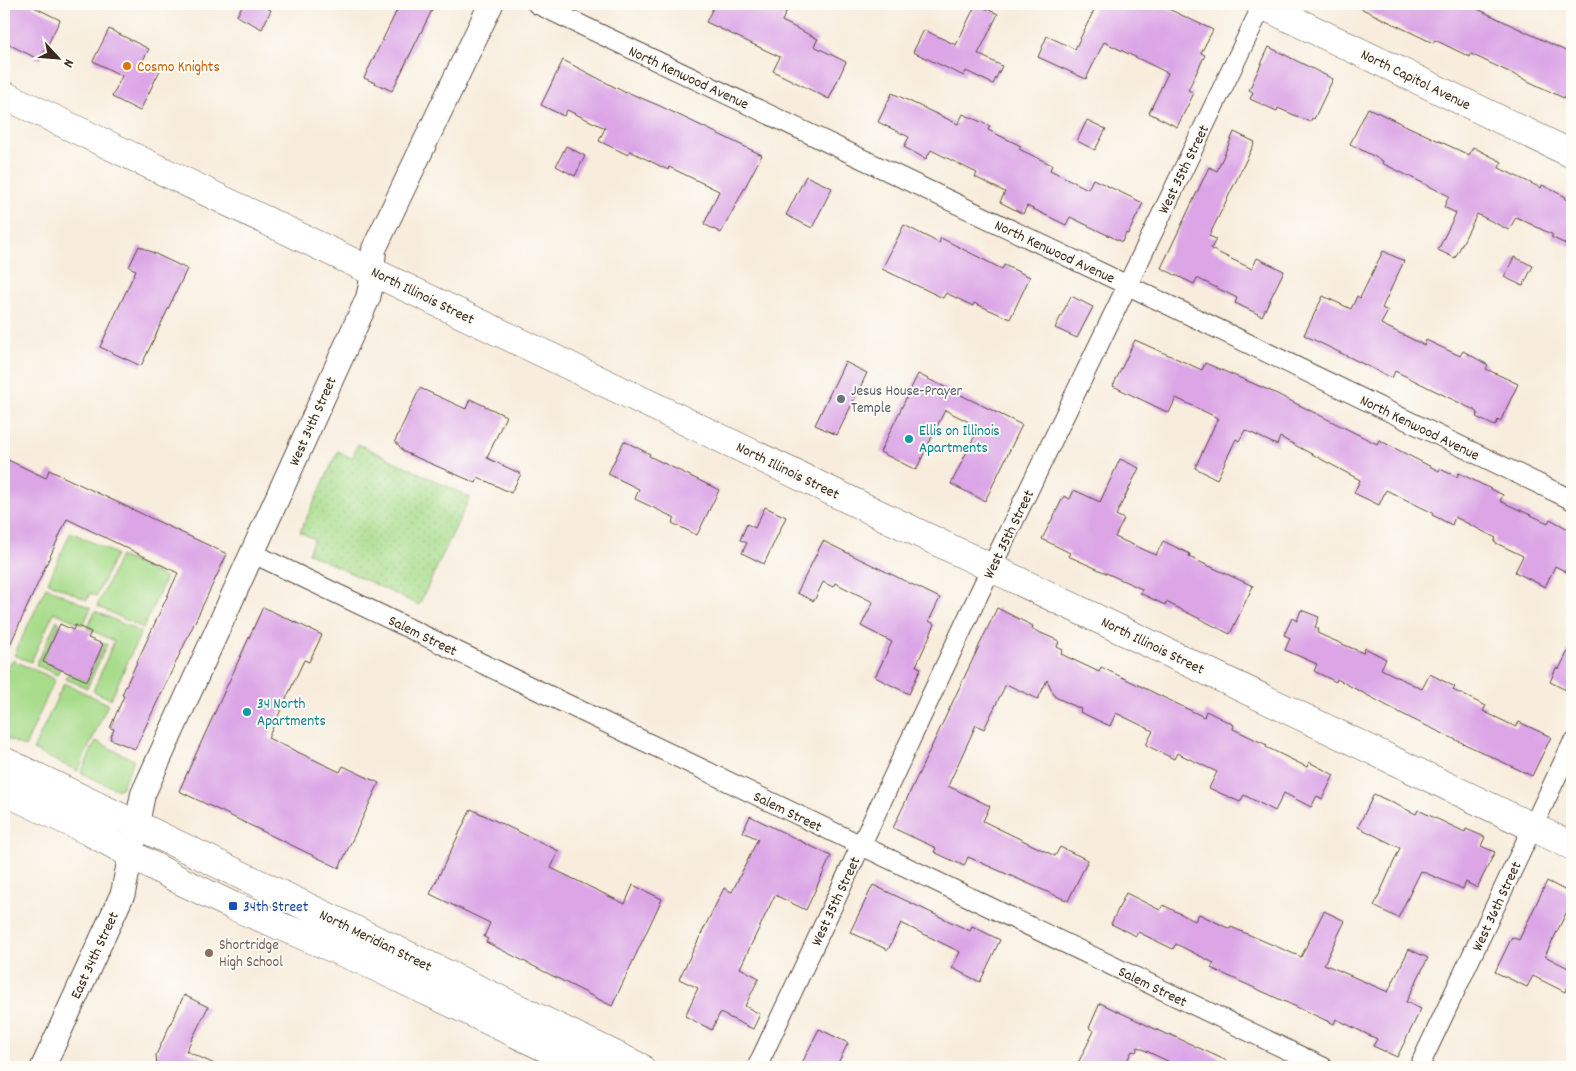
<svg xmlns="http://www.w3.org/2000/svg" width="1576" height="1071" font-family="Dekko,sans-serif">
	<defs>
		<pattern id="garden-dots" width="8" height="8" patternUnits="userSpaceOnUse" patternTransform="scale(1.25)"><rect width="8" height="8" fill="#a8dc8b"/><path d="M2 2h.1M6 6h.1" fill="none" stroke="#92bd78" stroke-width="1.8" stroke-linecap="round"/></pattern>
	</defs>
	<rect width="100%" height="100%" fill="#fdfcf7"/>
	<filter id="ink" filterUnits="userSpaceOnUse"><feTurbulence type="fractalNoise" baseFrequency=".02" numOctaves="2"/><feDisplacementMap in="SourceGraphic" scale="10" xChannelSelector="R" yChannelSelector="G"/><feConvolveMatrix kernelMatrix="1 2 1 2 8 2 1 2 1" color-interpolation-filters="sRGB"/></filter>
	<filter id="wash" filterUnits="userSpaceOnUse"><feTurbulence type="fractalNoise" baseFrequency=".0096" numOctaves="4" result="noise"/><feDisplacementMap in="SourceGraphic" scale="20" xChannelSelector="R" yChannelSelector="G"/><feGaussianBlur stdDeviation="1.12" result="paint"/><feColorMatrix in="noise" values="0 0 0 0 0 0 0 0 0 0 0 0 0 0 0 0 0 1.4 0 .05"/><feComposite in="paint" operator="in"/></filter>
	<g filter="url(#wash)">
		<rect width="100%" height="100%" fill="#f8eddd"/>
		<!-- grass -->
		<path fill="#a8dc8b" stroke="#728354" d="M71,532l45,22 -20,42 -6,-3 -3,7 -39,-18z
			M120,556l46,22 -23,50 -46,-22z
			M46,587l45,21 -8,17 -29,-13 -23,50 -17,-7z
			M95,611l46,21 -30,67 -18,-8 21,-50 -27,-13z
			M57,620l3,4 -17,37 17,8 -3,6 -21,-10z
			M103,644h4l-20,44 -21,-9 3,-6 18,8z
			M12,660l43,19 -30,68 -21,-10v-60z
			M64,683l44,21 -30,67 -45,-21z
			M96,741l38,19 -13,28 -3,2 -37,-17z"/>
		<!-- garden -->
		<path fill="url(#garden-dots)" stroke="#728354" d="M358,444l112,53 -51,108 -111,-52 6,-14 -14,-7 38,-81 14,7z"/>
		<g id="blocks">
			<!-- building -->
			<path fill="#dba5e6" d="M4,4h24l32,16 -20,40 -36,-18z
				M243,4h15l13,6 -9,19 -25,-13z
				M400,4h35l-43,87 -28,-13z
				M715,4h63l10,4 -6,13 36,18 -4,7 32,16 -17,37 -56,-28 7,-14 -74,-35z
				M976,4l22,10 -20,40 24,12 -9,18 -27,-13 -2,5 -51,-24 11,-22 32,15z
				M1097,4h61l55,26 -12,23 4,2 -17,35 6,3 -17,34 -28,-14 19,-40 -64,-31 -18,37 -48,-22 9,-21 28,13z
				M1352,4h115l105,50v48l-101,-48 -1,3 -35,-17 -2,3z
				M109,29l40,20 -7,13 18,8 -20,41 -28,-14 10,-21 -29,-15z
				M1269,47l64,32 -19,40 -2,-1 -2,4 -32,-14 -1,3 -27,-12 3,-7 -4,-2z
				M563,60l63,33 1,-1 33,14 102,49 -41,78 -17,-9 15,-33 -50,-24 -1,3 -38,-19 -2,4 -29,-14 6,-13 -38,-18 -3,6 -23,-11z
				M892,93l66,31 5,-10 27,12 -2,4 33,16 -2,3 33,16 -2,5 38,19 5,-10 50,24 -15,31 -2,-1 -4,9 -52,-25 -4,8 -39,-19 -4,8 -23,-12 5,-10 -30,-15 2,-4 -46,-23 -5,9 -22,-12 5,-10 -31,-15z
				M1368,108l101,47 4,-8 29,15 -3,6 42,20 1,-3 24,12 -1,2 7,3v45l-21,-10 2,-2 -37,-18 -7,13 -32,-16 -22,44 -17,-8 18,-37 -12,-6 5,-11 -67,-33 1,-2 -33,-17z
				M1087,120l19,9 -11,21 -18,-9z
				M1234,132l21,10 -46,94 7,3 -5,10 41,20 5,-11 27,13 -22,45 -27,-13 2,-5 -40,-20 -3,6 -33,-16 48,-101 8,4z
				M566,146l19,10 -10,20 -19,-10z
				M806,176l26,12 -20,40 -26,-13z
				M904,225l35,18 2,-5 61,31 2,-4 26,12 -20,42 -36,-16 -1,3 -27,-13 -3,5 -61,-29z
				M139,246l48,23 -46,97 -41,-19 36,-77 -7,-3z
				M1383,251l21,10 -22,47 6,3 -7,13 43,21 2,-5 34,16 3,-5 25,14 -2,4 32,15 -18,38 -2,-2 -3,6 -19,-9 2,-4 -2,-2 -81,-40 -3,7 -88,-43 19,-39 28,13 6,-13 3,2z
				M1514,257l19,9 -10,20 -19,-9z
				M1071,296l22,11 -16,31 -22,-10z
				M1135,340l67,30 3,-7 68,29 104,52 2,-4 60,31 1,-2 17,8 2,-4 44,22 -3,6 48,22 2,-4 22,12v44l-17,-9 -10,21 -30,-15 8,-16 -29,-14 2,-4 -41,-21 -3,8 -20,-10 1,-2 -47,-23 -7,15 -25,-12 6,-13 -80,-43 -3,8 -32,-15 -6,11 -3,-2 -19,40 -22,-11 23,-50 -42,-20 -7,15 -56,-27z
				M845,362l22,11 -30,62 -22,-10z
				M918,374l104,51 -37,76 -34,-17 28,-57 -34,-17 -29,60 -36,-18z
				M420,388l46,21 4,-10 36,17 -19,42 34,16 -10,19 -33,-16 -2,6 -72,-31 -9,-11z
				M624,441l26,13 -1,2 70,34 -22,45 -25,-12 3,-5 -40,-19 4,-10 -31,-15z
				M4,458l42,20 3,-8 178,84 -92,195 -25,-10 4,-10 -4,-1 14,-32 -2,-1 3,-7 53,-115 -111,-54 -63,139z
				M1120,459l19,9 -23,47 8,4 -9,18 41,18 7,-14 27,13 -1,3 64,29 -23,48 -64,-32 -1,3 -25,-12 2,-4 -74,-33 2,-3 -28,-14 22,-43 6,3 4,-9 26,12z
				M765,507l21,10 -22,47 -22,-11 5,-10 -7,-3 7,-16 8,4z
				M823,541l117,57 -11,23 6,3 -19,42 5,2 -12,26 -34,-17 17,-35 -31,-16 12,-24 -38,-19 -2,4 -10,-5 -9,19 -17,-8z
				M263,607l59,28 -13,27 -5,-2 -36,78 72,34 3,-6 36,17 -40,85 -160,-77z
				M997,608l36,18 -1,3 27,12 -2,6 6,3 -2,4 38,18 2,-5 103,50 2,-6 28,14 -1,4 34,16 -1,2 41,20 2,-5 25,13 -12,24 -5,-3 -6,11 -27,-14 -9,18 -31,-16 -4,7 -31,-14 8,-16 -40,-19 -3,6 -28,-14 7,-14 -37,-18 -6,13 -30,-14 1,-3 -26,-12 -8,-17 -9,19 -32,-15 -22,45 -8,-4 -28,61 42,20 -7,15 72,35 5,-9 28,13 -20,41 -100,-44 -4,9 -30,-14 2,-4 -43,-20z
				M1301,610l18,7 -4,10 4,2 -2,4 46,20 2,-5 21,11 -5,10 41,20 8,-15 25,13 -2,3 33,16 -3,5 33,16 3,-5 32,15 -19,39 -122,-58 -73,-39 -1,3 -22,-11 3,-7 -32,-14 5,-12 -6,-3 8,-17 5,3z
				M60,624l13,6 2,-5 16,7 -3,6 15,6 -16,37 -44,-19z
				M1572,643v50l-22,-11 6,-14 3,1z
				M1374,794l42,20 2,-4 47,22 1,-3 19,8 -4,9 14,6 -18,36 -11,-6 -3,7 -42,-18 -23,47 -24,-12 26,-58 -42,-21z
				M471,809l88,42 -8,17 74,36 8,-19 29,14 -50,107 -126,-64 2,-3 -4,-2 6,-14 -60,-29z
				M750,816l81,40 -25,54 -31,-15 -35,73 19,10 -14,28 15,8 -7,15 -33,-16 -8,17 -27,-14 13,-28 -19,-9 45,-91 8,4 26,-53 -15,-7z
				M1547,881l25,13v7l-27,55 27,14v8l-7,14 -32,-16 -6,11 -32,-15 17,-35 7,3z
				M873,885l97,46 2,-5 28,14 -20,42 -28,-14 8,-16 -59,-29 -13,27 -38,-18z
				M1126,893l34,17 3,-5 32,16 4,-7 31,15 1,-2 70,30 23,-46 21,10 -21,43 64,28 21,-43 19,9 -22,44 15,7 -24,48 -24,-11 4,-7 -41,-20 -2,5 -97,-44 -26,-12 3,-5 -38,-19 -3,5 -35,-17 -2,4 -25,-12z
				M184,995l24,12 -22,44 35,16h-64l-1,-12z
				M1100,1003l68,32 1,-1 71,33h-60l-42,-20 -2,5 -4,-1 -8,16h-48l18,-36 -5,-3z
				M819,1029l29,14 -12,24h-36z"/>
		</g>
	</g>
	<g filter="url(#ink)">
		<use href="#blocks" fill-opacity="0" stroke="#57473b" stroke-width="1"/>
		<g fill="none" stroke-linecap="round" stroke-linejoin="round">
			<defs>
				<path id="minor" d="M537,4l590,281 445,215
					M252,553l1071,514
					M757,1067l234,-499 272,-564
					M1419,1067l153,-323"/>
				<path id="tertiary" d="M43,1067l80,-174 20,-99 225,-496 3,-13 3,-36 117,-245"/>
				<path id="secondary" d="M1260,4l312,150
					M4,95l1568,751"/>
				<path id="primary" d="M4,761l636,306
					M4,791l84,40 93,50 52,25 132,56 221,105"/>
			</defs>
			<!-- minor casing -->
			<use href="#minor" stroke="#57473b" stroke-width="21"/>
			<!-- tertiary casing -->
			<use href="#tertiary" stroke="#57473b" stroke-width="26"/>
			<!-- secondary casing -->
			<use href="#secondary" stroke="#57473b" stroke-width="29"/>
			<!-- primary casing -->
			<use href="#primary" stroke="#57473b" stroke-width="29"/>
			<!-- minor -->
			<use href="#minor" stroke="#fff" stroke-width="19"/>
			<!-- tertiary -->
			<use href="#tertiary" stroke="#fff" stroke-width="24"/>
			<!-- secondary -->
			<use href="#secondary" stroke="#fff" stroke-width="28"/>
			<!-- primary -->
			<use href="#primary" stroke="#fff" stroke-width="28"/>
		</g>
	</g>
	<!-- markers -->
	<circle fill="#e8710a" stroke="#fdfcf7" stroke-width="2" cx="127" cy="66" r="5"/>
	<circle fill="#6b7280" stroke="#fdfcf7" stroke-width="2" cx="841" cy="399" r="5"/>
	<g fill="#0f9aa8" stroke="#fdfcf7" stroke-width="2">
		<circle cx="909" cy="439" r="5"/>
		<circle cx="247" cy="712" r="5"/>
	</g>
	<rect fill="#1a4fb4" stroke="#fdfcf7" stroke-width="2" x="228" y="901" width="10" height="10" rx="2.5"/>
	<circle fill="#8d6e63" stroke="#fdfcf7" stroke-width="2" cx="209" cy="953" r="5"/>
	<g text-anchor="middle" stroke-width="4" stroke-linejoin="round" paint-order="stroke">
		<!-- food labels -->
		<g font-size="15" fill="#c56008" stroke="#fdfcf7" text-anchor="start">
			<text x="137" y="71">Cosmo Knights</text>
		</g>
		<!-- street labels -->
		<g font-size="15" fill="#3b2a1e" stroke="#fdfcf7">
			<text transform="translate(689 77) rotate(25)" y="5">North Kenwood Avenue</text>
			<text transform="translate(1416 79) rotate(26)" y="5">North Capitol Avenue</text>
			<text transform="translate(1183 169) rotate(-64)" y="5">West 35th Street</text>
			<text transform="translate(1055 251) rotate(25)" y="5">North Kenwood Avenue</text>
			<text transform="translate(423 295) rotate(26)" y="5">North Illinois Street</text>
			<text transform="translate(312 421) rotate(-66)" y="5">West 34th Street</text>
			<text transform="translate(1420 427) rotate(26)" y="5">North Kenwood Avenue</text>
			<text transform="translate(788 470) rotate(26)" y="5">North Illinois Street</text>
			<text transform="translate(1008 534) rotate(-64)" y="5">West 35th Street</text>
			<text transform="translate(423 635) rotate(26)" y="5">Salem Street</text>
			<text transform="translate(1153 645) rotate(26)" y="5">North Illinois Street</text>
			<text transform="translate(788 811) rotate(26)" y="5">Salem Street</text>
			<text transform="translate(835 901) rotate(-65)" y="5">West 35th Street</text>
			<text transform="translate(1496 906) rotate(-65)" y="5">West 36th Street</text>
			<text transform="translate(376 940) rotate(26)" y="5">North Meridian Street</text>
			<text transform="translate(94 955) rotate(-65)" y="5">East 34th Street</text>
			<text transform="translate(1153 986) rotate(26)" y="5">Salem Street</text>
		</g>
		<!-- worship labels -->
		<g font-size="15" fill="#5b616d" stroke="#fdfcf7" text-anchor="start">
			<text x="851" y="395">Jesus House-Prayer<tspan x="851" dy="17">Temple</tspan></text>
		</g>
		<!-- culture labels -->
		<g font-size="15" fill="#0d838f" stroke="#fdfcf7" text-anchor="start">
			<text x="919" y="435">Ellis on Illinois<tspan x="919" dy="17">Apartments</tspan></text>
			<text x="257" y="708">34 North<tspan x="257" dy="17">Apartments</tspan></text>
		</g>
		<!-- transit labels -->
		<g font-size="15" fill="#164399" stroke="#fdfcf7" text-anchor="start">
			<text x="243" y="911">34th Street</text>
		</g>
		<!-- education labels -->
		<g font-size="15" fill="#785e54" stroke="#fdfcf7" text-anchor="start">
			<text x="219" y="949">Shortridge<tspan x="219" dy="17">High School</tspan></text>
		</g>
	</g>
	<!-- margin -->
	<rect width="1576" height="1071" fill="none" stroke="#fdfcf7" stroke-width="20"/>
	<!-- north arrow -->
	<g transform="translate(58 58) rotate(116)" stroke="#fdfcf7" stroke-width="4" paint-order="stroke">
	<path d="M0-4L9 19L0 12L-9 19Z" fill="#3b2a1e"/>
	<text y="-8" font-size="14" font-weight="bold" text-anchor="middle" fill="#3b2a1e">N</text>
	</g>
</svg>
